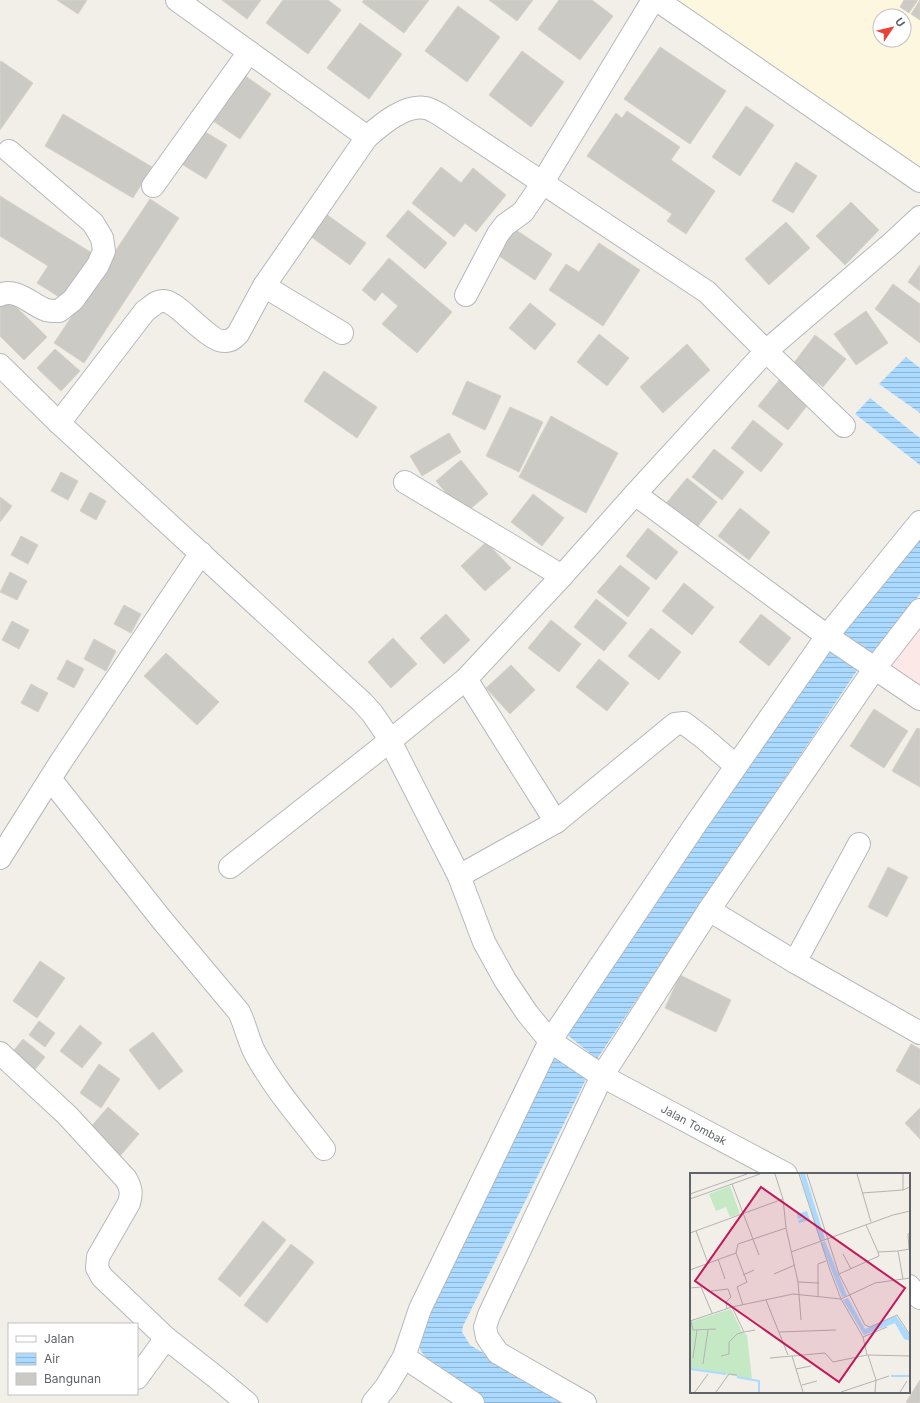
<svg xmlns="http://www.w3.org/2000/svg" width="920" height="1403" font-family="Inter,sans-serif">
	<defs>
		<pattern id="water-rules" width="6" height="5" patternUnits="userSpaceOnUse"><rect width="6" height="5" fill="#aadaff"/><path d="M0 2.5h6" fill="none" stroke="#8eb4d2"/></pattern>
	</defs>
	<rect width="100%" height="100%" fill="#f1efe8"/>
	<!-- commercial -->
	<path fill="#fef7e0" fill-rule="evenodd" d="M674,0h246v169zM880,16h24v24h-24z"/>
	<!-- medical -->
	<path fill="#fce8e6" d="M920,625v60l-30,-21z"/>
	<!-- water -->
	<path fill="url(#water-rules)" d="M906,357l14,11v45l-41,-29z
		M870,398l50,40v27l-65,-51z
		M920,533v61l-48,61 -32,-20z
		M831,647l29,19 -263,393 -32,-26z
		M555,1051l33,24 -125,251 -1,6 8,13 98,58h-88l-46,-33 -13,-19 -5,-12z"/>
	<!-- building -->
	<path fill="#cccac5" stroke="#d6d1c6" d="M57,0h30l-9,14z
		M222,0h39l-14,19z
		M283,0h45l13,10 -33,44 -42,-31z
		M364,0h65l-25,33 -42,-31z
		M489,0h44l-16,21z
		M559,0h33l21,16 -33,44 -42,-31z
		M904,0h14l-9,13 -9,-6z
		M920,0v20l-9,-6z
		M458,6l42,31 -33,45 -42,-31z
		M360,23l42,31 -33,45 -42,-31z
		M660,47l66,44 -36,53 -66,-45z
		M522,51l42,31 -33,45 -42,-32z
		M1,61l32,22 -33,47v-67z
		M244,75l27,19 -31,45 -27,-18z
		M746,106l28,19 -34,51 -28,-19z
		M627,111l53,36 -9,13 44,31 -29,43 -19,-13 5,-7 -85,-58 29,-43 6,5z
		M63,114l89,53 -19,31 -88,-52z
		M197,127l30,18 -21,34 -31,-19z
		M796,162l21,14 -24,37 -21,-12z
		M441,167l20,16 12,-15 33,27 -30,37 -11,-9 -11,14 -42,-34z
		M0,196l92,57 -28,47 -27,-17 11,-17 -48,-30z
		M150,199l29,19 -95,145 -30,-20z
		M851,202l28,28 -34,35 -29,-29z
		M408,210l39,33 -22,26 -39,-33z
		M326,214l40,29 -16,22 -40,-29z
		M786,222l24,26 -41,37 -24,-26z
		M513,228l39,26 -17,26 -39,-26z
		M599,243l41,27 -37,56 -54,-36 17,-26 13,8z
		M389,258l63,54 -35,41 -35,-29 16,-18 -16,-14 -7,9 -13,-11z
		M920,265v26l-12,-9z
		M893,284l27,20v39l-45,-34z
		M7,298l40,39 -23,23 -24,-24v-31z
		M530,303l26,21 -21,26 -26,-22z
		M866,311l22,32 -32,22 -22,-31z
		M599,334l30,24 -22,28 -30,-24z
		M815,335l31,24 -23,28 -30,-23z
		M687,344l23,26 -47,43 -23,-26z
		M55,349l25,22 -19,20 -24,-23z
		M324,371l53,36 -20,31 -53,-37z
		M780,379l30,23 -22,28 -30,-24z
		M467,381l34,15 -16,34 -33,-16z
		M510,407l33,15 -24,50 -33,-16z
		M551,416l67,37 -32,60 -67,-36z
		M753,420l30,24 -22,28 -30,-24z
		M449,433l12,19 -39,24 -12,-20z
		M714,449l30,23 -22,28 -30,-23z
		M461,460l27,34 -24,20 -28,-33z
		M61,472l17,9 -10,19 -17,-9z
		M687,478l30,24 -22,28 -31,-24z
		M90,492l16,9 -10,19 -16,-9z
		M533,494l31,24 -22,28 -31,-24z
		M0,497l12,9 -12,16z
		M740,508l30,24 -21,28 -31,-24z
		M648,528l30,24 -22,28 -30,-24z
		M21,536l17,9 -10,19 -17,-9z
		M486,542l25,26 -26,23 -24,-25z
		M620,565l30,23 -22,29 -31,-25z
		M10,572l17,9 -10,19 -17,-8z
		M684,583l30,24 -22,28 -30,-24z
		M596,599l31,24 -23,28 -30,-24z
		M124,605l17,9 -10,19 -17,-9z
		M446,614l24,26 -26,24 -24,-26z
		M761,614l30,24 -22,28 -30,-24z
		M551,620l30,24 -22,28 -31,-24z
		M12,621l17,9 -10,19 -17,-9z
		M651,628l30,24 -22,28 -31,-24z
		M393,638l24,26 -26,24 -23,-26z
		M94,639l22,12 -10,20 -22,-12z
		M166,653l53,49 -22,23 -53,-49z
		M599,659l30,24 -22,28 -31,-24z
		M67,660l17,9 -10,19 -17,-9z
		M511,665l24,25 -25,24 -24,-26z
		M31,684l17,9 -10,19 -17,-9z
		M874,709l34,22 -24,37 -34,-22z
		M917,728l3,1v58l-28,-16z
		M888,867l20,10 -21,40 -19,-10z
		M40,961l25,17 -28,40 -24,-17z
		M680,975l51,25 -15,32 -51,-24z
		M39,1021l16,12 -10,14 -16,-12z
		M80,1025l22,18 -20,25 -22,-17z
		M153,1032l30,39 -24,19 -30,-40z
		M23,1039l22,18 -12,15 -22,-18z
		M911,1044l9,5v36l-24,-14z
		M99,1064l21,15 -19,29 -21,-15z
		M108,1107l31,27 -19,22 -31,-27z
		M920,1108v31l-15,-16z
		M263,1221l23,19 -46,57 -22,-18z
		M291,1244l23,18 -47,61 -23,-18z
		M920,1380v23h-11l-3,-1z"/>
	<g fill="none" stroke-linecap="round" stroke-linejoin="round">
		<defs>
			<g id="minor">
				<path d="M177,0l190,137c14,-12 38,-33 58,-29 4,0 10,4 14,6l268,178 59,59 78,75"/>
				<path d="M657,0l263,181"/>
				<path d="M153,186l96,-134"/>
				<path d="M264,286l78,47"/>
				<path d="M0,295c16,-8 32,10 46,15 4,1 9,1 13,1l14,-11 25,-35 6,-14 -2,-13 -9,-15 -84,-72"/>
				<path d="M466,295l32,-61 7,-9 18,-13 15,-22 115,-190"/>
				<path id="s1" d="M0,365l59,58 303,279 10,11 15,22 72,141 25,66 21,38 22,33 23,28 52,35 184,98"/>
				<path d="M59,423l86,-112c6,-4 12,-11 19,-10 4,0 8,3 11,5 12,8 38,37 50,35 6,0 9,-3 13,-7l26,-48 103,-149"/>
				<path d="M405,482l157,94"/>
				<path d="M635,494l192,142 93,63"/>
				<path d="M466,679l90,143"/>
				<path d="M51,780l111,140 77,92c7,14 9,29 17,43 18,33 45,64 68,94"/>
				<path d="M0,858l60,-95 141,-210"/>
				<path d="M230,867l166,-131 70,-57 96,-103 73,-82 131,-143 126,-108 28,-26"/>
				<path d="M459,876l97,-54 119,-98 9,-1 21,16 31,27"/>
				<path d="M709,910l86,52 125,71"/>
				<path d="M795,962l64,-118"/>
				<path d="M0,1053l67,62 59,64c5,9 6,14 3,24l-31,54 -1,11 5,9 64,61 51,40 30,25"/>
				<path d="M909,1286l11,12"/>
				<path d="M404,1357l69,46"/>
				<path d="M137,1378l29,-40"/>
				<path d="M373,1403l13,-16 18,-30 16,-48 130,-268 143,-213 134,-192 93,-114"/>
				<path d="M585,1403l-87,-50 -11,-16 -2,-10 4,-12 113,-239 107,-166 166,-242 45,-58"/>
			</g>
		</defs>
		<!-- minor casing -->
		<use href="#minor" stroke="#b5b8bc" stroke-width="24"/>
		<!-- minor -->
		<use href="#minor" stroke="#fff" stroke-width="22"/>
	</g>
	<g text-anchor="middle" stroke-width="3" stroke-linejoin="round" paint-order="stroke">
		<!-- street labels -->
		<g font-size="11" fill="#5f6368" stroke="#fff">
			<text dy="4" stroke="none"><textPath href="#s1" startOffset="1051">Jalan Tombak</textPath></text>
		</g>
	</g>
	<!-- overview -->
	<g transform="translate(690 1173)">
		<rect width="220" height="220" fill="#f1efe8"/>
		<path d="M40,13l10,28 -10,3 -4,-10 -10,4 -7,-17zM41,136l11,23 5,3 5,44 -62,-11v-46z" fill="#c5e8c5"/>
		<path d="M110,1h5l20,65 -5,2zM117,38l3,9 -11,3 -1,-2 8,-5 -8,3 -1,-5zM135,68l22,55 -5,1 -21,-54zM158,125l17,31 31,-13 14,20v5l-6,-2 -9,-16 -31,12 -21,-35z" fill="#aadaff"/>
		<path fill="none" stroke="#aadaff" stroke-width="2" d="M0,196l36,5M201,203h19M47,204l22,4v11"/>
		<path fill="none" stroke="#b3b3b1" stroke-width="1" d="M85,1l8,25 3,29 12,54 3,38M109,1l31,96 11,29 22,38 4,18M117,1l32,100 26,51 5,2 27,-12 13,20M167,1l14,48M213,1v16M42,11l27,71M172,20l41,-3 7,-3M0,21l57,-20M0,26l70,-25M176,52l12,27M6,58l12,32M0,60l93,-34M219,76l-1,-15 2,-2M101,79l102,-37 17,-4M46,80l11,29 -10,5 6,18M153,81l8,15M28,86l7,20M0,97l46,-17 2,-9 48,-16M84,101l21,-9M149,101l40,-18 -1,-4 20,-1M53,102l11,-5M213,106l-5,-28 12,-2M108,109l21,1M0,115l11,-1 11,26M21,118l17,-2 3,8 -5,5 1,7M128,124v-33l8,-3M76,127l22,55M42,134l12,25 11,-2M0,148l42,-14 61,-13 48,5 34,-16 35,-5M1,148l2,9 23,-1M89,159l57,-2M173,164l24,-10M178,182l8,25 -1,12M31,183l8,-2v-12l8,-8 7,-2M102,183l11,36M3,185l4,-28M80,185l55,-5 8,9 34,-7 43,1M13,191l5,-34M106,196l15,-3M112,212l15,-4M5,219l13,-18M26,219l13,-18 8,1M151,219l48,-16M210,219l7,-11"/>
		<path fill="#c2185b" fill-opacity="0.15" stroke="#c2185b" stroke-width="2" d="M71,14l144,101 -66,94 -144,-101z"/>
		<rect width="220" height="220" fill="none" stroke="#5f6368" stroke-width="2"/>
	</g>
	<!-- legend -->
	<rect x="8" y="1323" width="130" height="72" fill="#ffffff" stroke="#bfc1c3"/>
	<rect x="16" y="1336" width="20" height="6" fill="#ffffff" stroke="#bfc1c3"/>
	<text x="44" y="1343" font-size="12" fill="#5f6368">Jalan</text>
	<rect x="16" y="1353" width="20" height="12" fill="url(#water-rules)" stroke="#bfc1c3"/>
	<text x="44" y="1363" font-size="12" fill="#5f6368">Air</text>
	<rect x="16" y="1373" width="20" height="12" fill="#cccac5" stroke="#bfc1c3"/>
	<text x="44" y="1383" font-size="12" fill="#5f6368">Bangunan</text>
	<!-- north arrow -->
	<g transform="translate(892 28) rotate(55)"><circle r="19" fill="#ffffff" stroke="#bfc1c3"/>
	<path d="M0-3L7 15L0 10L-7 15Z" fill="#ea4335"/>
	<text y="-6" font-size="11" font-weight="bold" text-anchor="middle" fill="#5f6368">U</text>
	</g>
</svg>
